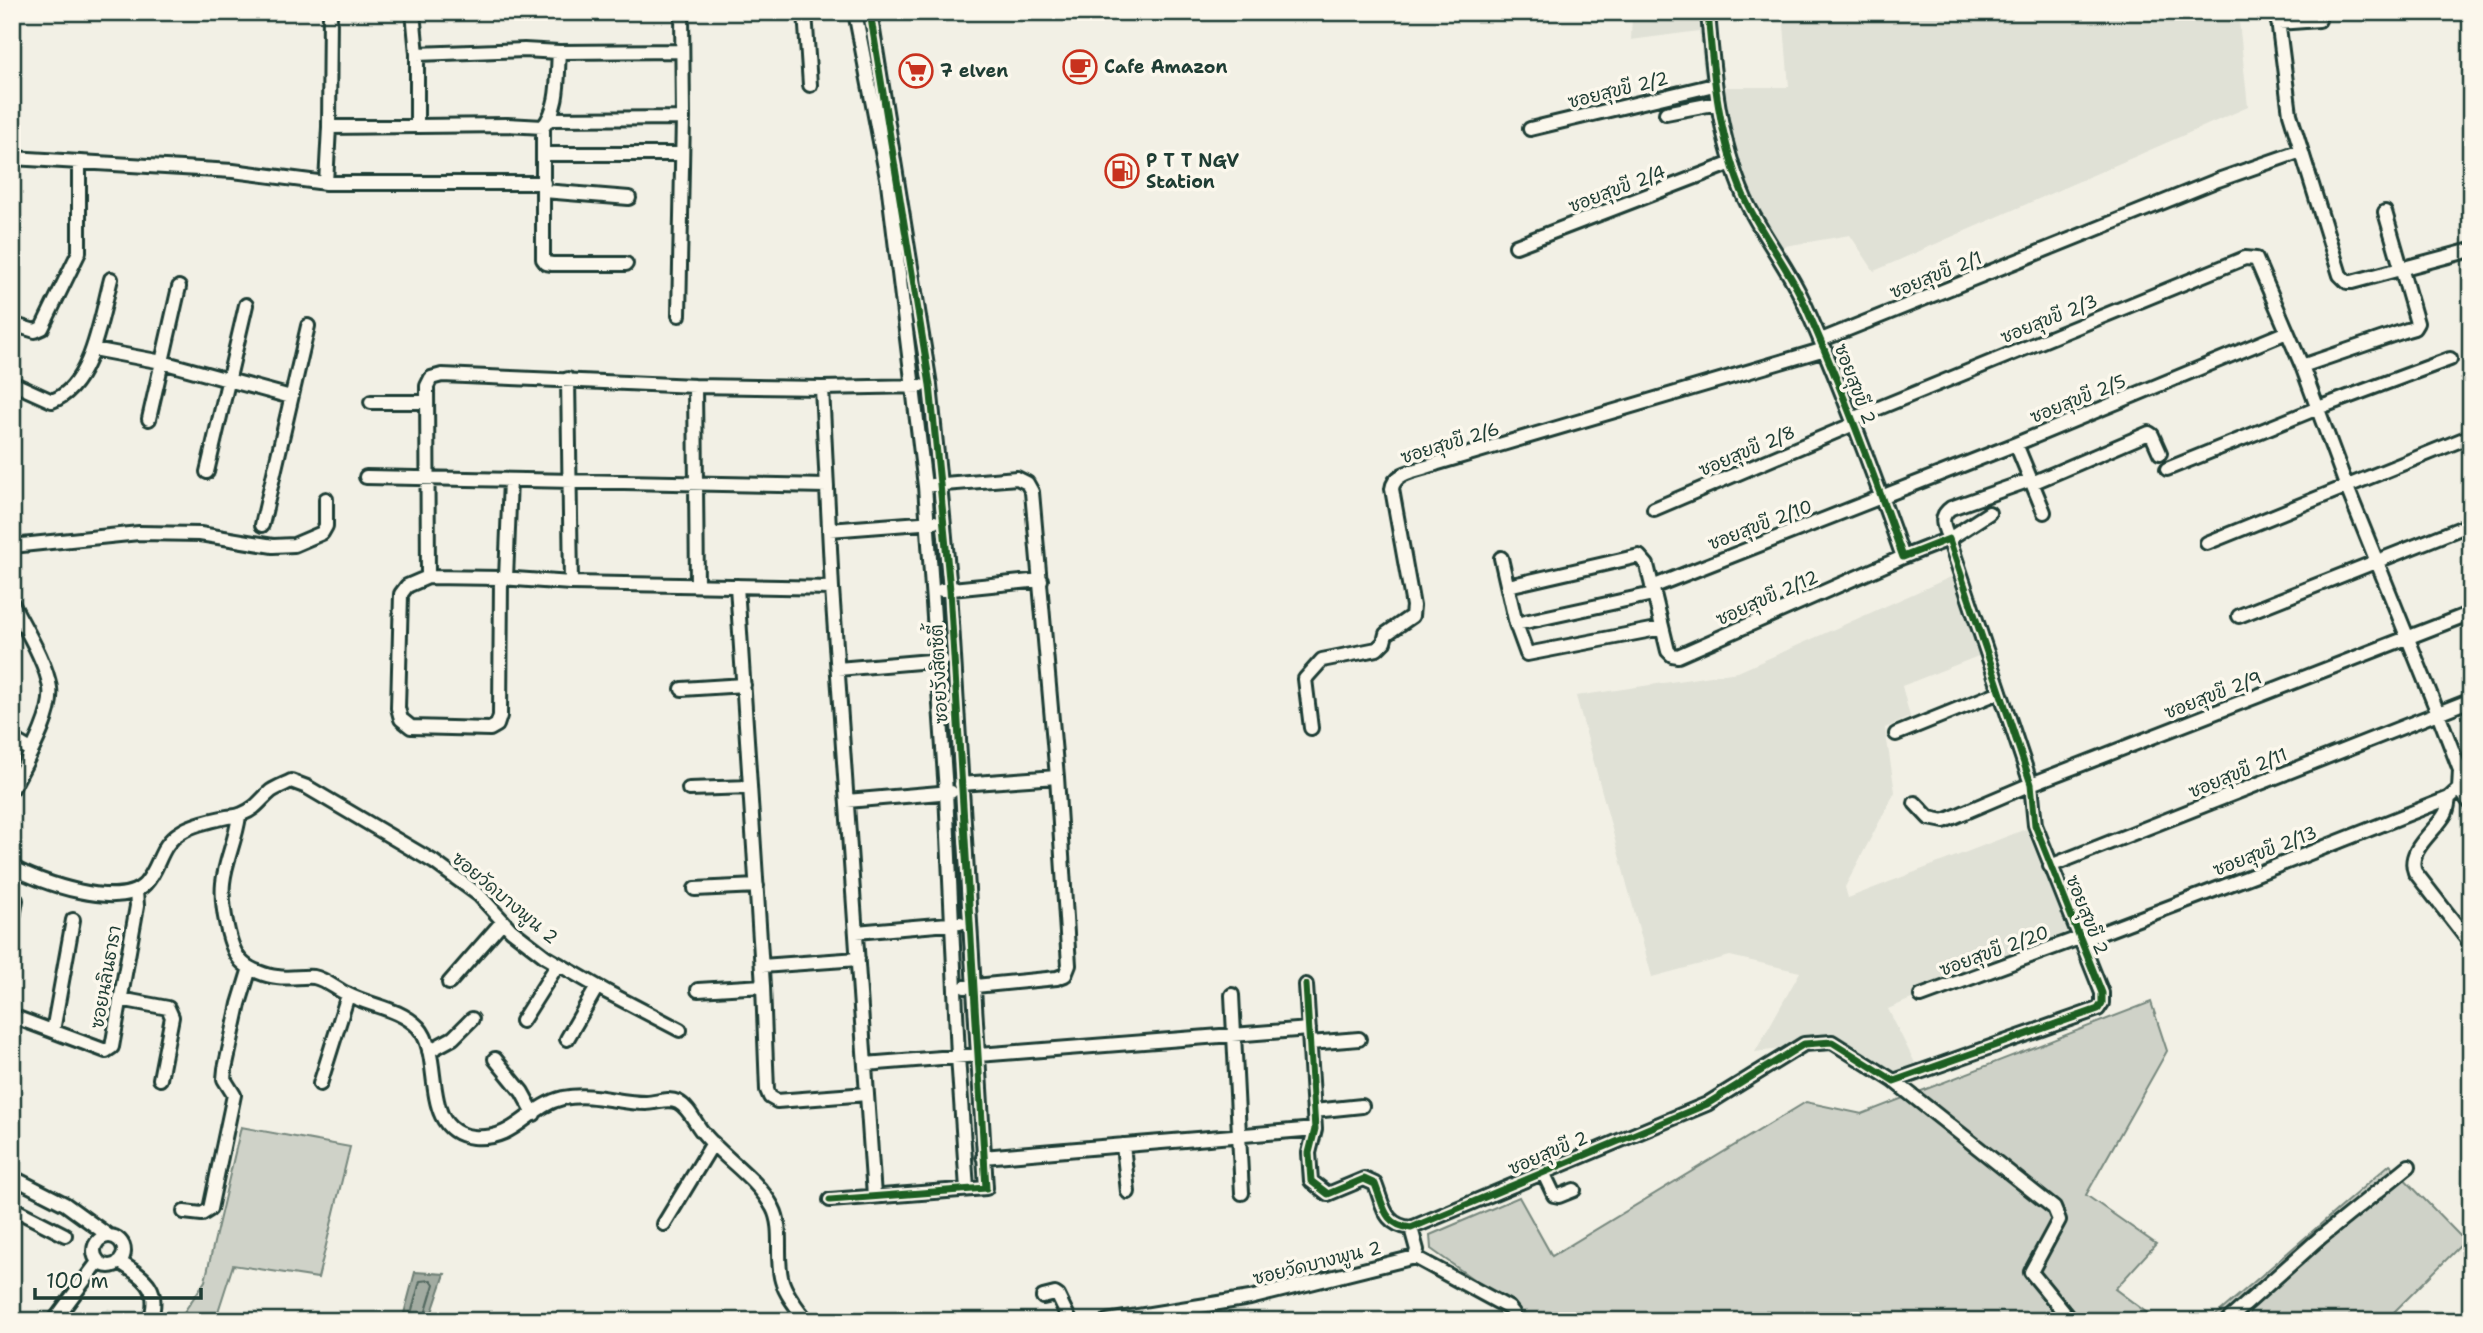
<svg xmlns="http://www.w3.org/2000/svg" width="2483" height="1333" font-family="'Shantell Sans','Playpen Sans Thai',sans-serif">
	<rect width="100%" height="100%" fill="#f2f0e5"/>
	<filter id="ink" filterUnits="userSpaceOnUse"><feTurbulence type="fractalNoise" baseFrequency=".0143" numOctaves="2"/><feDisplacementMap in="SourceGraphic" scale="14" xChannelSelector="R" yChannelSelector="G"/><feConvolveMatrix kernelMatrix="1 2 1 2 8 2 1 2 1" color-interpolation-filters="sRGB"/></filter>
	<g filter="url(#ink)">
		<!-- built -->
		<path fill="#e0e1d6" d="M1632,12h78l14,75h65l-6,-75h618v3l-162,6 9,86 -374,164 -24,-36 -77,13 -30,-45 -39,-126 -5,-46 -68,9z
			M1953,576l28,79 -79,31 8,31 -25,11 10,64 -50,95 3,11 178,-69 43,102 -181,78 28,56 -21,10 -55,-36h-44l-15,10 -26,3 45,-80 -70,-16 -78,21 -76,-281 162,-24z
			M108,1308l33,13h-42z"/>
		<!-- green -->
		<path fill="#cfd2c8" stroke="#77887e" stroke-width="2" d="M2151,1002l16,49 -81,144 70,49 -41,45 43,32h-617l-26,-12 -84,-60 -1,-14 89,-38 33,59 254,-154 56,12z
			M241,1127l109,20 -32,131 -85,-13 -18,56h-37l27,-40z
			M2390,1164l75,77 -80,80h-176z"/>
		<!-- water -->
		<path fill="#a2aba1" stroke="#6e7f75" stroke-width="2" d="M415,1272l30,2 -16,47h-27z"/>
		<g fill="none" stroke-linecap="round" stroke-linejoin="round">
			<!-- shore -->
			<path stroke="#536960" stroke-width="2" d="M409,1321l11,-40 11,-1 3,4 -11,37"/>
			<defs>
				<path id="minor" d="M805,12l5,73
					M855,12l33,171 37,303 21,306 12,264 9,133
					M2277,12l13,102 50,161 7,7h5l119,-32
					M2278,23l41,-3
					M559,52l123,-1
					M1666,113l52,-10
					M551,119l132,-1
					M417,126v-72
					M329,127l178,-2 36,2c17,-20 14,-50 16,-75l-35,-2 -107,4 -4,-42
					M543,127v132l3,4 6,1h74
					M1530,129l184,-44
					M544,154h138
					M12,158l221,13 93,12h218
					M326,183l3,-56 1,-115
					M544,191l85,7
					M1516,246l216,-83
					M679,315l4,-197 -1,-106
					M12,324l23,7 7,-3 37,-76v-89
					M1821,340l397,-160 83,-29
					M93,349l69,13 129,35
					M2302,366l105,-36 7,-2 3,-5 -32,-111
					M568,379l3,204
					M12,383l40,18c40,-14 49,-85 59,-122
					M695,386l2,199
					M822,388l10,200 42,608
					M371,402h56
					M149,419l30,-132
					M1852,419l393,-161 11,1 46,107 44,119 92,228 22,57 -1,19 12,15
					M2016,444l28,68
					M2167,469l151,-61 132,-49
					M207,472l39,-167
					M366,477l461,9
					M2032,483l117,-50 3,2 8,18
					M932,485l85,-7 10,5 5,9 25,285 12,188 -4,10 -8,3 -92,9
					M1654,509l200,-85
					M1989,513l-40,26c-5,-12 -11,-22 2,-31l79,-28
					M262,525l46,-199
					M829,530l105,-8
					M2207,543l264,-107
					M12,546l127,-13 61,1 73,12 21,-1 28,-12 4,-7v-27
					M1501,558l15,66 11,30 135,-26
					M428,577l-1,-191 4,-8 11,-3 253,11 127,2 98,-2
					M501,578l-1,138 -3,9 -7,4 -79,-2 -10,-8 -3,-11 3,-114 6,-8 21,-9 73,1 70,5 261,5
					M506,578l4,-98
					M737,586l26,400 4,104 3,7 7,4 90,-7
					M1508,586l131,-30 8,9 21,86 4,4 6,1 225,-99
					M1652,587l364,-143 271,-112
					M942,590l99,-10
					M12,603c12,24 34,58 38,85 4,28 -25,75 -38,101
					M2239,616l232,-92
					M1516,624l137,-30
					M838,669l104,-9
					M682,689l62,-4
					M1311,728l-6,-49 17,-19 55,-11 7,-7 2,-8 26,-18 1,-10 -21,-117c2,-19 32,-19 46,-26l387,-114
					M1896,734l104,-42
					M12,739l19,11
					M961,784l96,-7
					M689,789l61,-2
					M2449,798c-1,5 -1,11 -4,16 -10,18 -39,36 -30,58l56,72
					M847,801l104,-9
					M1915,803l14,15 15,3 87,-37 440,-171
					M239,816c-3,24 -14,45 -16,67 -2,19 5,67 20,80 7,7 24,13 34,14 12,2 25,-1 37,0 11,2 22,12 33,17 23,12 52,14 71,33 27,29 0,104 55,110 43,4 55,-31 90,-39 30,-6 54,5 83,5 11,0 21,-6 32,-1 11,6 16,19 23,28 21,28 55,46 72,78 11,21 2,50 9,73 4,14 16,28 25,40
					M2050,866l421,-166
					M12,867c27,15 108,44 133,17 16,-18 14,-39 36,-52 12,-8 31,-12 46,-15 5,-1 10,0 15,-3 15,-6 18,-14 29,-23 6,-4 14,-7 20,-10l16,6 127,75 45,33 32,35 35,27 61,35 73,38
					M695,889l62,-3
					M12,923l4,-23
					M856,932l104,-9
					M2080,941l174,-66 195,-77 10,-9
					M762,966l96,-7
					M449,983l54,-62
					M1306,985l9,144 -6,24 2,28 17,13 36,-15 11,5c9,23 9,41 36,44l296,-124 97,-60 28,-2 62,39 204,-72 4,-6v-10l-67,-168 -4,-41 -82,-245 -46,18c-30,-85 -61,-169 -98,-252 -16,-37 -43,-69 -60,-106 -26,-59 -32,-124 -37,-187
					M698,990l65,-4
					M1232,995l10,198
					M1921,996l158,-58
					M120,999l48,9 4,9 -12,62
					M12,1016l94,35 6,-4 25,-141 -1,-15
					M522,1021l36,-57
					M53,1031l20,-111
					M567,1039l30,-52
					M1310,1043l49,-4
					M429,1051l24,-13 19,-19
					M495,1059l27,33 12,22
					M865,1064l444,-35
					M1894,1081l160,127 5,12 -28,52 40,49
					M320,1084l28,-89
					M1314,1111l48,-5
					M1123,1145l5,47
					M983,1157l332,-28
					M1543,1172l11,23 5,1 15,-6
					M12,1177l53,27 44,32
					M830,1200l156,-12 -36,-598 -10,-106 -10,-99 -60,-373
					M12,1208l53,27
					M184,1212l18,2 8,-5 24,-114 -10,-16 1,-10 14,-65 11,-36
					M664,1224l49,-81
					M1411,1228l6,22 -2,7
					M94 1251a15 15 0 1 1 30 0a15 15 0 1 1-30 0Z
					M120,1262c26,17 41,26 30,59
					M1043,1297l12,-3 3,2 12,25
					M54,1321l44,-59
					M1107,1321l143,-23 165,-41 94,51 4,5 1,8
					M2227,1321l94,-84 88,-71
					M2470,1321l1,-2"/>
			</defs>
			<!-- minor casing -->
			<use href="#minor" stroke="#1f3d34" stroke-width="18"/>
			<!-- minor -->
			<use href="#minor" stroke="#fbf7ec" stroke-width="12"/>
			<defs>
				<path id="cycleway" d="M1306,985l9,144 -6,24 2,28 17,13 36,-15 11,5c9,23 9,41 36,44l296,-124 97,-60 28,-2 62,39 204,-72 4,-6v-10l-67,-168 -4,-41 -82,-245 -46,18c-30,-85 -61,-169 -98,-252 -16,-37 -43,-69 -60,-106 -26,-59 -32,-124 -37,-187
					M830,1200l156,-12 -36,-598 -10,-106 -10,-99 -60,-373"/>
			</defs>
			<!-- cycleway casing -->
			<use href="#cycleway" stroke="#fbf7ec" stroke-width="11"/>
			<!-- cycleway -->
			<use href="#cycleway" stroke="#1b5e20" stroke-width="7"/>
		</g>
	</g>
	<!-- icons -->
	<defs>
		<symbol id="cafe-ring" viewBox="-11 -11 22 22"><circle r="9.5" fill="#fbf7ec" stroke="#c8321e" stroke-width="1.5"/><path d="M-5.5-4.5H6V0H3Q3 3.5 0 3.5H-2.5Q-5.5 3.5-5.5 0ZM3-3.2v2h1.7v-2ZM-6 4.5H4V6H-6Z" fill="#c8321e"/></symbol>
		<symbol id="supermarket-ring" viewBox="-11 -11 22 22"><circle r="9.5" fill="#fbf7ec" stroke="#c8321e" stroke-width="1.5"/><path d="M-6-5.5h2.5l.6 2H6L4.5 2H-2.5L-4.4-4H-6ZM-1.5 3.2a1.3 1.3 0 1 0 .1 0ZM3 3.2a1.3 1.3 0 1 0 .1 0Z" fill="#c8321e"/></symbol>
		<symbol id="fuel-ring" viewBox="-11 -11 22 22"><circle r="9.5" fill="#fbf7ec" stroke="#c8321e" stroke-width="1.5"/><path d="M-5.5-6h7V0h2V4h1.3V-2.5L3-4.5l.8-.8L6-3V5H2.5V1h-1V6h-7ZM-4.2-4.7v3.2H.2V-4.7Z" fill="#c8321e"/></symbol>
	</defs>
	<g fill-rule="evenodd">
		<use href="#cafe-ring" x="1061" y="48" width="38" height="38"/>
		<use href="#supermarket-ring" x="897" y="52" width="38" height="38"/>
		<use href="#fuel-ring" x="1103" y="152" width="38" height="38"/>
	</g>
	<g text-anchor="middle" stroke-width="7" stroke-linejoin="round" paint-order="stroke">
		<!-- poi labels -->
		<g font-size="18" font-weight="bold" fill="#1f3d34" stroke="#fbf7ec" text-anchor="start">
			<text x="1104" y="73">Cafe Amazon</text>
			<text x="940" y="77">7 elven</text>
			<text x="1146" y="167">P T T NGV<tspan x="1146" dy="21">Station</tspan></text>
		</g>
		<!-- street labels -->
		<g font-size="18" fill="#1f3d34" stroke="#fbf7ec">
			<text transform="translate(1618 90) rotate(-14)" y="6">ซอยสุขขี 2/2</text>
			<text transform="translate(1617 189) rotate(-21)" y="6">ซอยสุขขี 2/4</text>
			<text transform="translate(1936 275) rotate(-22)" y="6">ซอยสุขขี 2/1</text>
			<text transform="translate(2049 319) rotate(-22)" y="6">ซอยสุขขี 2/3</text>
			<text transform="translate(1855 384) rotate(69)" y="6">ซอยสุขขี 2</text>
			<text transform="translate(2078 399) rotate(-22)" y="6">ซอยสุขขี 2/5</text>
			<text transform="translate(1450 443) rotate(-17)" y="6">ซอยสุขขี 2/6</text>
			<text transform="translate(1747 451) rotate(-23)" y="6">ซอยสุขขี 2/8</text>
			<text transform="translate(1760 525) rotate(-21)" y="6">ซอยสุขขี 2/10</text>
			<text transform="translate(1767 598) rotate(-24)" y="6">ซอยสุขขี 2/12</text>
			<text transform="translate(939 674) rotate(-93)" y="6">ซอยรังสิตซิตี้</text>
			<text transform="translate(2213 695) rotate(-21)" y="6">ซอยสุขขี 2/9</text>
			<text transform="translate(2238 773) rotate(-22)" y="6">ซอยสุขขี 2/11</text>
			<text transform="translate(2265 851) rotate(-21)" y="6">ซอยสุขขี 2/13</text>
			<text transform="translate(505 898) rotate(40)" y="6">ซอยวัดบางพูน 2</text>
			<text transform="translate(2087 915) rotate(68)" y="6">ซอยสุขขี 2</text>
			<text transform="translate(1994 951) rotate(-20)" y="6">ซอยสุขขี 2/20</text>
			<text transform="translate(106 977) rotate(-80)" y="6">ซอยนลินธารา</text>
			<text transform="translate(1548 1153) rotate(-23)" y="6">ซอยสุขขี 2</text>
			<text transform="translate(1317 1263) rotate(-14)" y="6">ซอยวัดบางพูน 2</text>
		</g>
	</g>
	<!-- margin -->
	<rect width="2483" height="1333" fill="none" stroke="#fbf7ec" stroke-width="42"/>
	<rect x="21" y="21" width="2441" height="1291" fill="none" stroke="#1f3d34" stroke-width="2.5" filter="url(#ink)"/>
	<!-- scale -->
	<path d="M35 1288v10h166v-10" fill="none" stroke="#1f3d34" stroke-width="3.5"/>
	<text x="46" y="1288" font-size="21" fill="#1f3d34" stroke="#fbf7ec" stroke-width="5" paint-order="stroke">100 m</text>
</svg>
